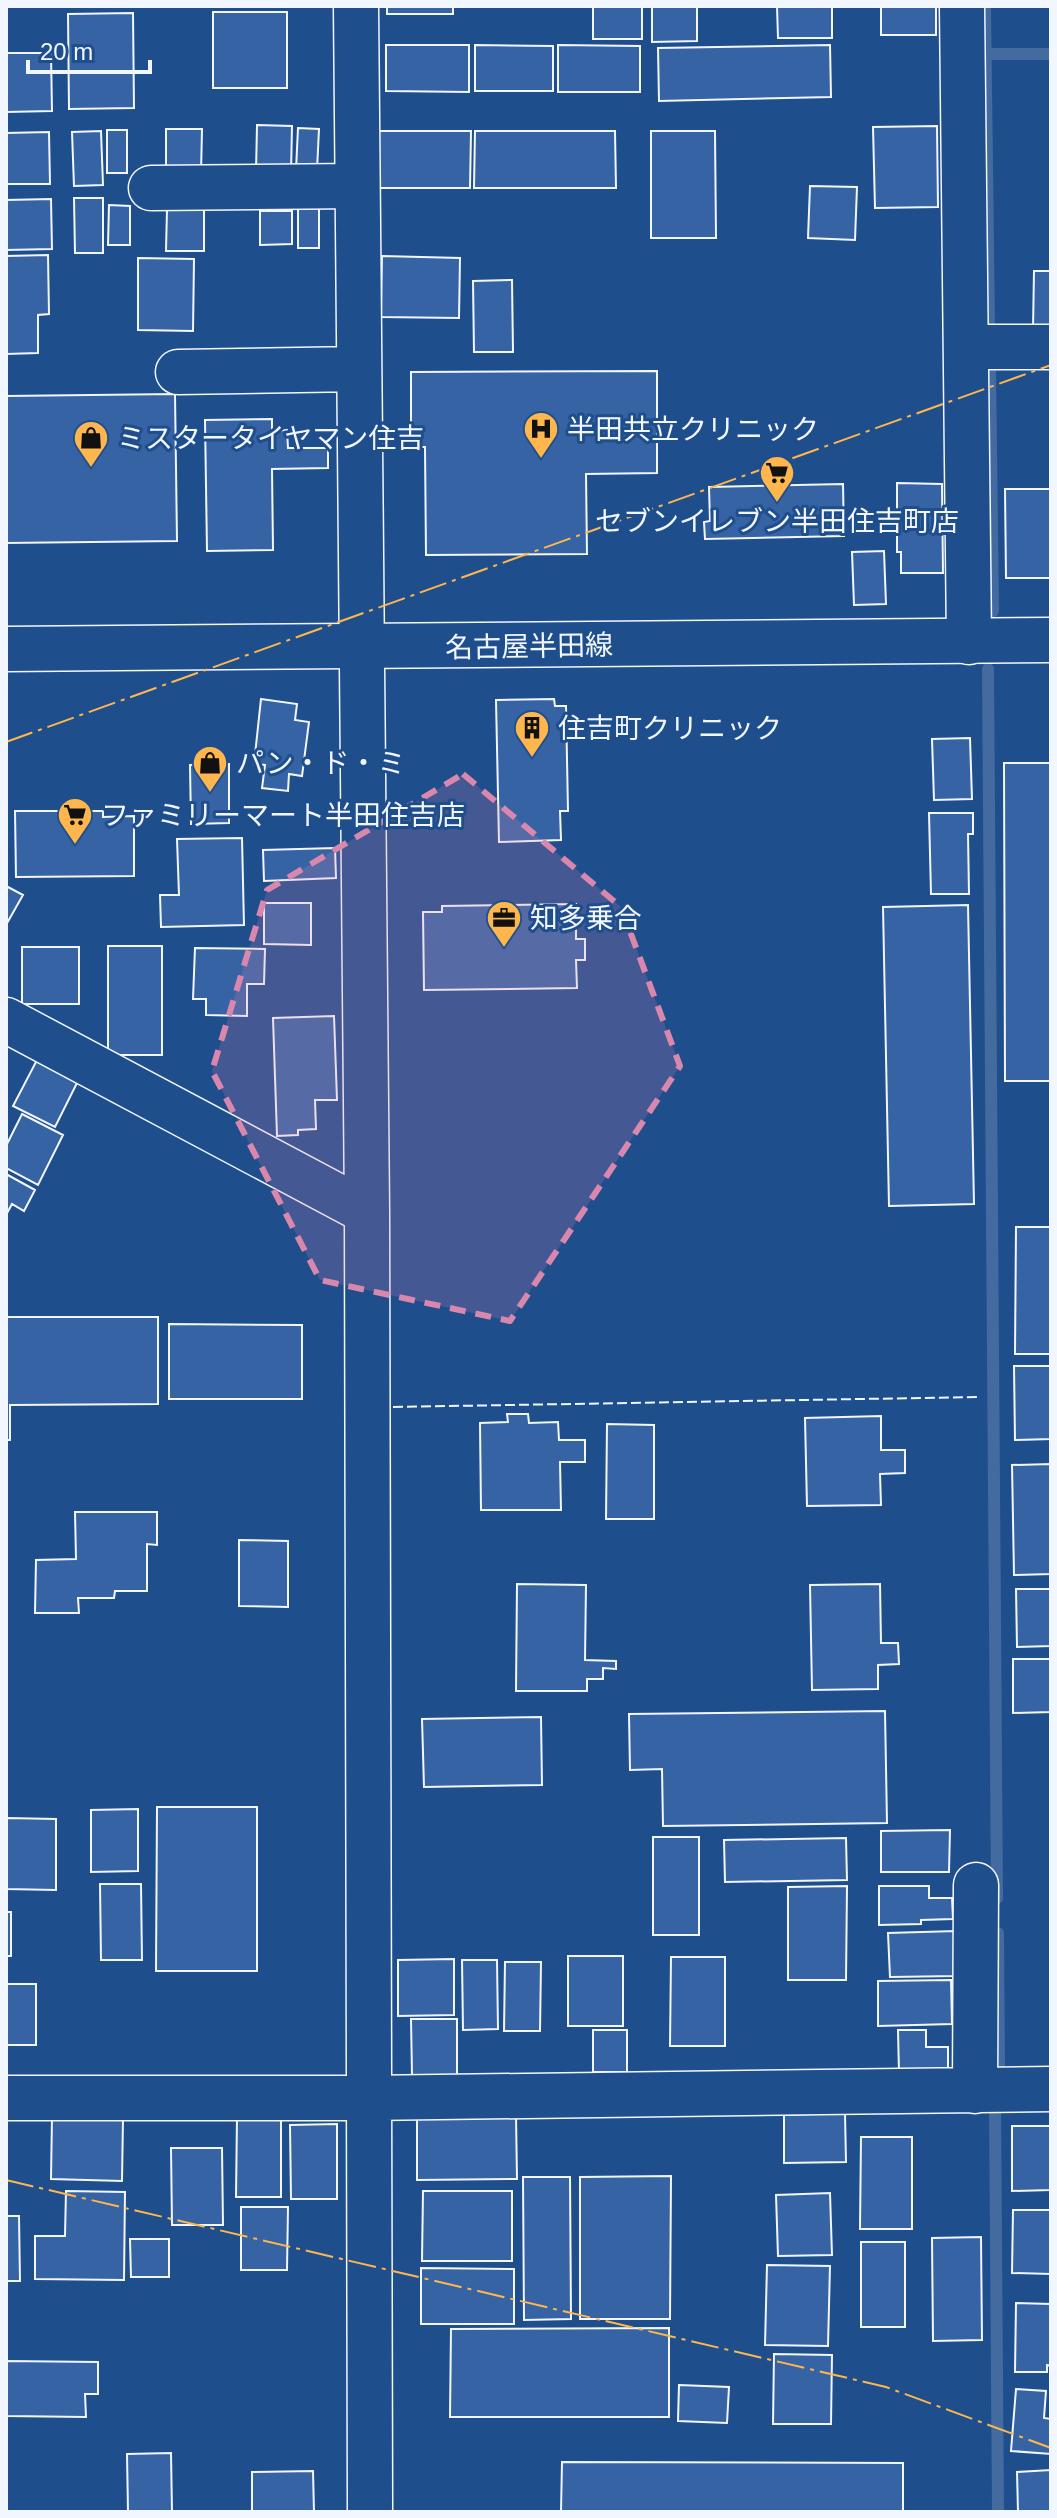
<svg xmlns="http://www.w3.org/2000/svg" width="1057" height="2518" font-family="Arial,'Noto Sans JP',sans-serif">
	<rect width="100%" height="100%" fill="#1f4e8c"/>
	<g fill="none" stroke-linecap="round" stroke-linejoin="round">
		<!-- stream -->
		<path stroke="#446ba0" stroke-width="12" d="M985,6l4,320
			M986,54h65
			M990,368l3,243
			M988,669l9,1229
			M998,1933l1,136
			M995,2107l3,405"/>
	</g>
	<!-- building -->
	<path fill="#3563a3" stroke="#f2f6ff" stroke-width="2" d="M387,6h66v8h-66z
		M593,6h49v33h-49z
		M652,6h45v35l-45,1z
		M777,6h55v32h-54z
		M881,6h55v29h-55z
		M213,12h74v76h-74z
		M133,13l1,95 -65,1 -1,-95z
		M386,45h83v47l-83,-1z
		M475,45l78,1v45h-78z
		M558,45l82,1v46h-82z
		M830,45l1,52 -172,4 -1,-53z
		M6,53h45l1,58 -46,1z
		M257,125l35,1 -1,47 -35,-1z
		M937,126l1,81 -63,1 -2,-81z
		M298,128l21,1 -2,41h-21z
		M166,129h36l-1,45h-35z
		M107,130h20v43h-20z
		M101,131l2,54 -29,1 -2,-54z
		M376,131h95l-1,57h-94z
		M475,131h140l1,57h-142z
		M651,131h64l1,107h-65z
		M49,132l1,52h-44v-51z
		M810,186l47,1 -2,53 -47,-2z
		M74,198h29v55h-28z
		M51,199l1,50 -46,1v-50z
		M298,200l21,1v47h-21z
		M109,205l21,1v39h-22z
		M167,209h37v42h-38z
		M260,211h32v33l-32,1z
		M48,255l1,59 -11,1v38l-32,1v-98z
		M382,256l78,2 -1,60 -78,-1z
		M138,258l56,1 -1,72 -55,-1z
		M1034,271h17v59h-18z
		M512,280l1,72h-39l-1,-71z
		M657,371v102l-71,1 1,80 -161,1 -1,-108h-14v-75z
		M175,394l2,147 -171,2v-147z
		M272,419v12l15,-1 1,18h40v20l-56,1 1,81 -66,1 -2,-131z
		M897,483l45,1 1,89h-42v-21h-4z
		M843,484l1,52 -139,3 -1,-17 6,-1 -1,-34z
		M1005,489h46v89h-45z
		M884,551l2,53 -32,1 -2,-53z
		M261,699l36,5 -2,16 14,2 -7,54 -13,-2 -1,17 -26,-3 3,-23 -11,-1z
		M554,699l1,7h11l2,105h-8l1,29 -62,2 -3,-142z
		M970,738l2,61 -38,1 -2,-61z
		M1004,763h47v318h-46z
		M229,764v59l-38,1 -1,-59z
		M15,811h88v6l31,-1v60l-118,1z
		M929,813h44v21h-5l1,60h-38z
		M242,838l2,87 -83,2 -1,-32h19l-2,-56z
		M335,848l1,30 -72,3 -1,-31z
		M6,886l17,9 -17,30z
		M264,903h47v42l-47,-1z
		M576,904v35h9v21h-9l1,28 -153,2 -1,-78h19v-6z
		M968,905l6,299 -85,2 -6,-299z
		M108,946h54v109h-54z
		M22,947h57v57h-57z
		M195,948l70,1 -1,35h-17v32l-41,-1v-16h-13z
		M334,1016l3,84h-22l1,29 -18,1v5l-21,1 -4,-118z
		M38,1058l41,21 -24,48 -42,-21z
		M22,1114l41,21 -25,50 -32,-17v-22z
		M6,1174l29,16 -11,21 -12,-7 -6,11z
		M1016,1227h35v127h-36z
		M6,1317h152v87l-148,1v35h-4z
		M169,1324l133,1v74h-133z
		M1014,1366h37v73l-36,1z
		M507,1414h21l1,9 29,-1 1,18h26v22h-25l1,48h-80l-1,-87 28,-1z
		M881,1416v34h24v23l-25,1 1,31 -74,1 -2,-88z
		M607,1424l47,1v94h-48z
		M1051,1464v110l-37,1 -2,-110z
		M75,1512h82v33l-10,-1v47h-32l-1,7h-36l1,15h-44l1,-53 40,-1z
		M239,1540l49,1v66l-49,-1z
		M517,1584l69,1 -1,75 31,1v8l-13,-1v11h-16v12h-71z
		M880,1584l1,59h17l1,21 -21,1v24l-66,1 -2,-105z
		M1016,1589h35v57l-34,1z
		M1013,1659h38v53l-38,1z
		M885,1711l2,112 -224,3 -1,-57 -32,1 -1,-56z
		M541,1717l1,68 -118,2 -2,-68z
		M157,1807h100v164h-101z
		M138,1809v62l-47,1v-62z
		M7,1818l49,1v71l-50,-1z
		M950,1830l-1,42h-68v-41z
		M653,1837h46v98h-46z
		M846,1838l1,42 -122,2 -1,-42z
		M100,1884h41l1,76h-41z
		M847,1886l-1,94h-58v-93z
		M879,1886h50v12h23l1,21 -32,1v4l-42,1z
		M6,1912h5v44h-5z
		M956,1931v45l-66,1 -2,-44z
		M568,1956h55v70h-55z
		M671,1957h54v89h-55z
		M454,1959v56l-56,1v-56z
		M462,1960h35l1,69 -35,1z
		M505,1962h36l-1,69h-36z
		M951,1980l1,44 -74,2v-45z
		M6,1984h30v61h-30z
		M411,2019h46v56h-45z
		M593,2030h34v42h-34z
		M898,2030h28v17h22v26h-49z
		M845,2113l1,49 -62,1v-48z
		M417,2115h99l1,64 -100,1z
		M237,2116h44v81h-45z
		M52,2117l71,1 -1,63 -71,-2z
		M337,2124v75h-46l-1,-74z
		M1012,2126h38v64l-38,1z
		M861,2137h51v92h-52z
		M171,2148h51l1,77h-51z
		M671,2176l-1,143h-90v-142z
		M523,2177h47l1,142 -47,1z
		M66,2191l59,1 -1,88 -89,-1v-43h30z
		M423,2191h89v70h-90z
		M830,2193l2,62 -54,1 -2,-61z
		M241,2207h47l-1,63h-46z
		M1013,2210h38v64l-39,-1z
		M6,2216h13l1,65h-14z
		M981,2237l1,103 -49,1 -1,-103z
		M130,2239h39v38h-38z
		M861,2242h44v85h-44z
		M767,2265l63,1 -2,80 -63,-1z
		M421,2268l93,1v55h-93z
		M1016,2303l35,1v62l-4,-1v7h-32z
		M669,2328v89h-219l1,-88z
		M774,2354l58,1 -1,69h-58z
		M6,2361l92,1v32h-13l1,23 -80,-1z
		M679,2385l50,2 -2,36 -49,-2z
		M1016,2389l30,2 -2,27 7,1v35l-40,-3z
		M171,2453l1,59h-44l-1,-58z
		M562,2462l341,1v49h-342z
		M1051,2470v42h-33l-1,-40z
		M313,2471l1,41h-62v-40z"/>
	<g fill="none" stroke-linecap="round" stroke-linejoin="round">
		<defs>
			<path id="minor" d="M356,6l11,1206 3,1300
				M962,6l7,636
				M151,188l206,-2
				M967,347h84
				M178,372l180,-3
				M6,1020l361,192
				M975,2091l1,-206
				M6,2098h361l684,-9"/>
			<path id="major" d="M6,649l1045,-9"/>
		</defs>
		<!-- minor casing -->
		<use href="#minor" stroke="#f2f6ff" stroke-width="47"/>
		<!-- major casing -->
		<use href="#major" stroke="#f2f6ff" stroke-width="47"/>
		<!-- minor -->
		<use href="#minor" stroke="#1f4e8c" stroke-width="44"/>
		<!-- major -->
		<use href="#major" stroke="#1f4e8c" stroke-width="44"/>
		<!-- fence -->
		<path stroke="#f2f6ff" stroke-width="2" stroke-dasharray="10 4" stroke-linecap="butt" d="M393,1407l585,-10"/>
		<!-- power -->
		<path stroke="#ffb74d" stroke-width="2" stroke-dasharray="28 6 4 6" stroke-linecap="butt" d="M6,742l1045,-377
			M6,2180l880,207 165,61"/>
	</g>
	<!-- marked area -->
	<path fill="#da87ad" fill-opacity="0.2" stroke="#da87ad" stroke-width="6" stroke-dasharray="16 10" stroke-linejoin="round" d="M463,774l158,133 59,159 -170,255 -190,-41 -108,-209 55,-181z"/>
	<!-- icons -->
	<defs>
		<symbol id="hospital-pin" viewBox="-11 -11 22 30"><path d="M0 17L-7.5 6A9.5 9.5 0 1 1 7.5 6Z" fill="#ffb74d" stroke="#1f4e8c"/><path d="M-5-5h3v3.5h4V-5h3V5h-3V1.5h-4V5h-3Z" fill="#111"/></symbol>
		<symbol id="shop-pin" viewBox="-11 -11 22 30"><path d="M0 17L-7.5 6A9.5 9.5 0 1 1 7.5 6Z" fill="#ffb74d" stroke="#1f4e8c"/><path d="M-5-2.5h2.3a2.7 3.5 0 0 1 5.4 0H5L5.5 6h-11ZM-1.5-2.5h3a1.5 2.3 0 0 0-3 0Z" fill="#111"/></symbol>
		<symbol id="supermarket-pin" viewBox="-11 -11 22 30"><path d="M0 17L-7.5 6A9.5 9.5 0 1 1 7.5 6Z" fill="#ffb74d" stroke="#1f4e8c"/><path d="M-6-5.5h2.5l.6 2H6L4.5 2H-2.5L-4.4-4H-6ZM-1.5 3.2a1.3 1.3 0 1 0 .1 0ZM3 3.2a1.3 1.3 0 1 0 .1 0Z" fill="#111"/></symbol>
		<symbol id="building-pin" viewBox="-11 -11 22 30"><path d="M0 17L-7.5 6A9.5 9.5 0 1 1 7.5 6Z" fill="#ffb74d" stroke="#1f4e8c"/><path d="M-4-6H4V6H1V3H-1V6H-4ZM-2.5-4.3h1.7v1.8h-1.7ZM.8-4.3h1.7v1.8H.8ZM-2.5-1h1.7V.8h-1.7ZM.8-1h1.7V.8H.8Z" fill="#111"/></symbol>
		<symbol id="office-pin" viewBox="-11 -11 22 30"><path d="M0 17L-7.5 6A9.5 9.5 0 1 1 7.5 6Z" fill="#ffb74d" stroke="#1f4e8c"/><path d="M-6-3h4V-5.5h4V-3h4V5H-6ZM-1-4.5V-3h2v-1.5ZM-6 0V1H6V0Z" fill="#111"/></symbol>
	</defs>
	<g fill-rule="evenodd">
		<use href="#hospital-pin" x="521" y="409" width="40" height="54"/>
		<use href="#shop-pin" x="71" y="418" width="40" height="54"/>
		<use href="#supermarket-pin" x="757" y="453" width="40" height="54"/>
		<use href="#building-pin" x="512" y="708" width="40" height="54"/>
		<use href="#shop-pin" x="190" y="743" width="40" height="54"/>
		<use href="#supermarket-pin" x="55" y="795" width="40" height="54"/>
		<use href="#office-pin" x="484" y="898" width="40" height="54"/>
	</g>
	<g text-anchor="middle" stroke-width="6" stroke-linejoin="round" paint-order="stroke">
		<!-- poi labels -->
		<g font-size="28" fill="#f2f6ff" stroke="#1f4e8c" text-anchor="start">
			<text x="567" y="439">半田共立クリニック</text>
			<text x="117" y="448">ミスタータイヤマン住吉</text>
			<text x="777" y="531" text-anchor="middle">セブンイレブン半田住吉町店</text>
			<text x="558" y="738">住吉町クリニック</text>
			<text x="236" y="773">パン・ド・ミ</text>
			<text x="101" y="825">ファミリーマート半田住吉店</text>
			<text x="530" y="928">知多乗合</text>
		</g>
		<!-- street labels -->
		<g font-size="28" fill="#f2f6ff" stroke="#1f4e8c">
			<text transform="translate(529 646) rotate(-1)" y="10">名古屋半田線</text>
		</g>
	</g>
	<!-- border -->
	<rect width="1057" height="2518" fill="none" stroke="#f2f6ff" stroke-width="16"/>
	<!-- scale -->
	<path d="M28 60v12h122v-12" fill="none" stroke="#f2f6ff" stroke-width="4"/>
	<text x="40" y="60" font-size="24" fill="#f2f6ff" stroke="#1f4e8c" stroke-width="6" paint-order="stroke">20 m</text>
</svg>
